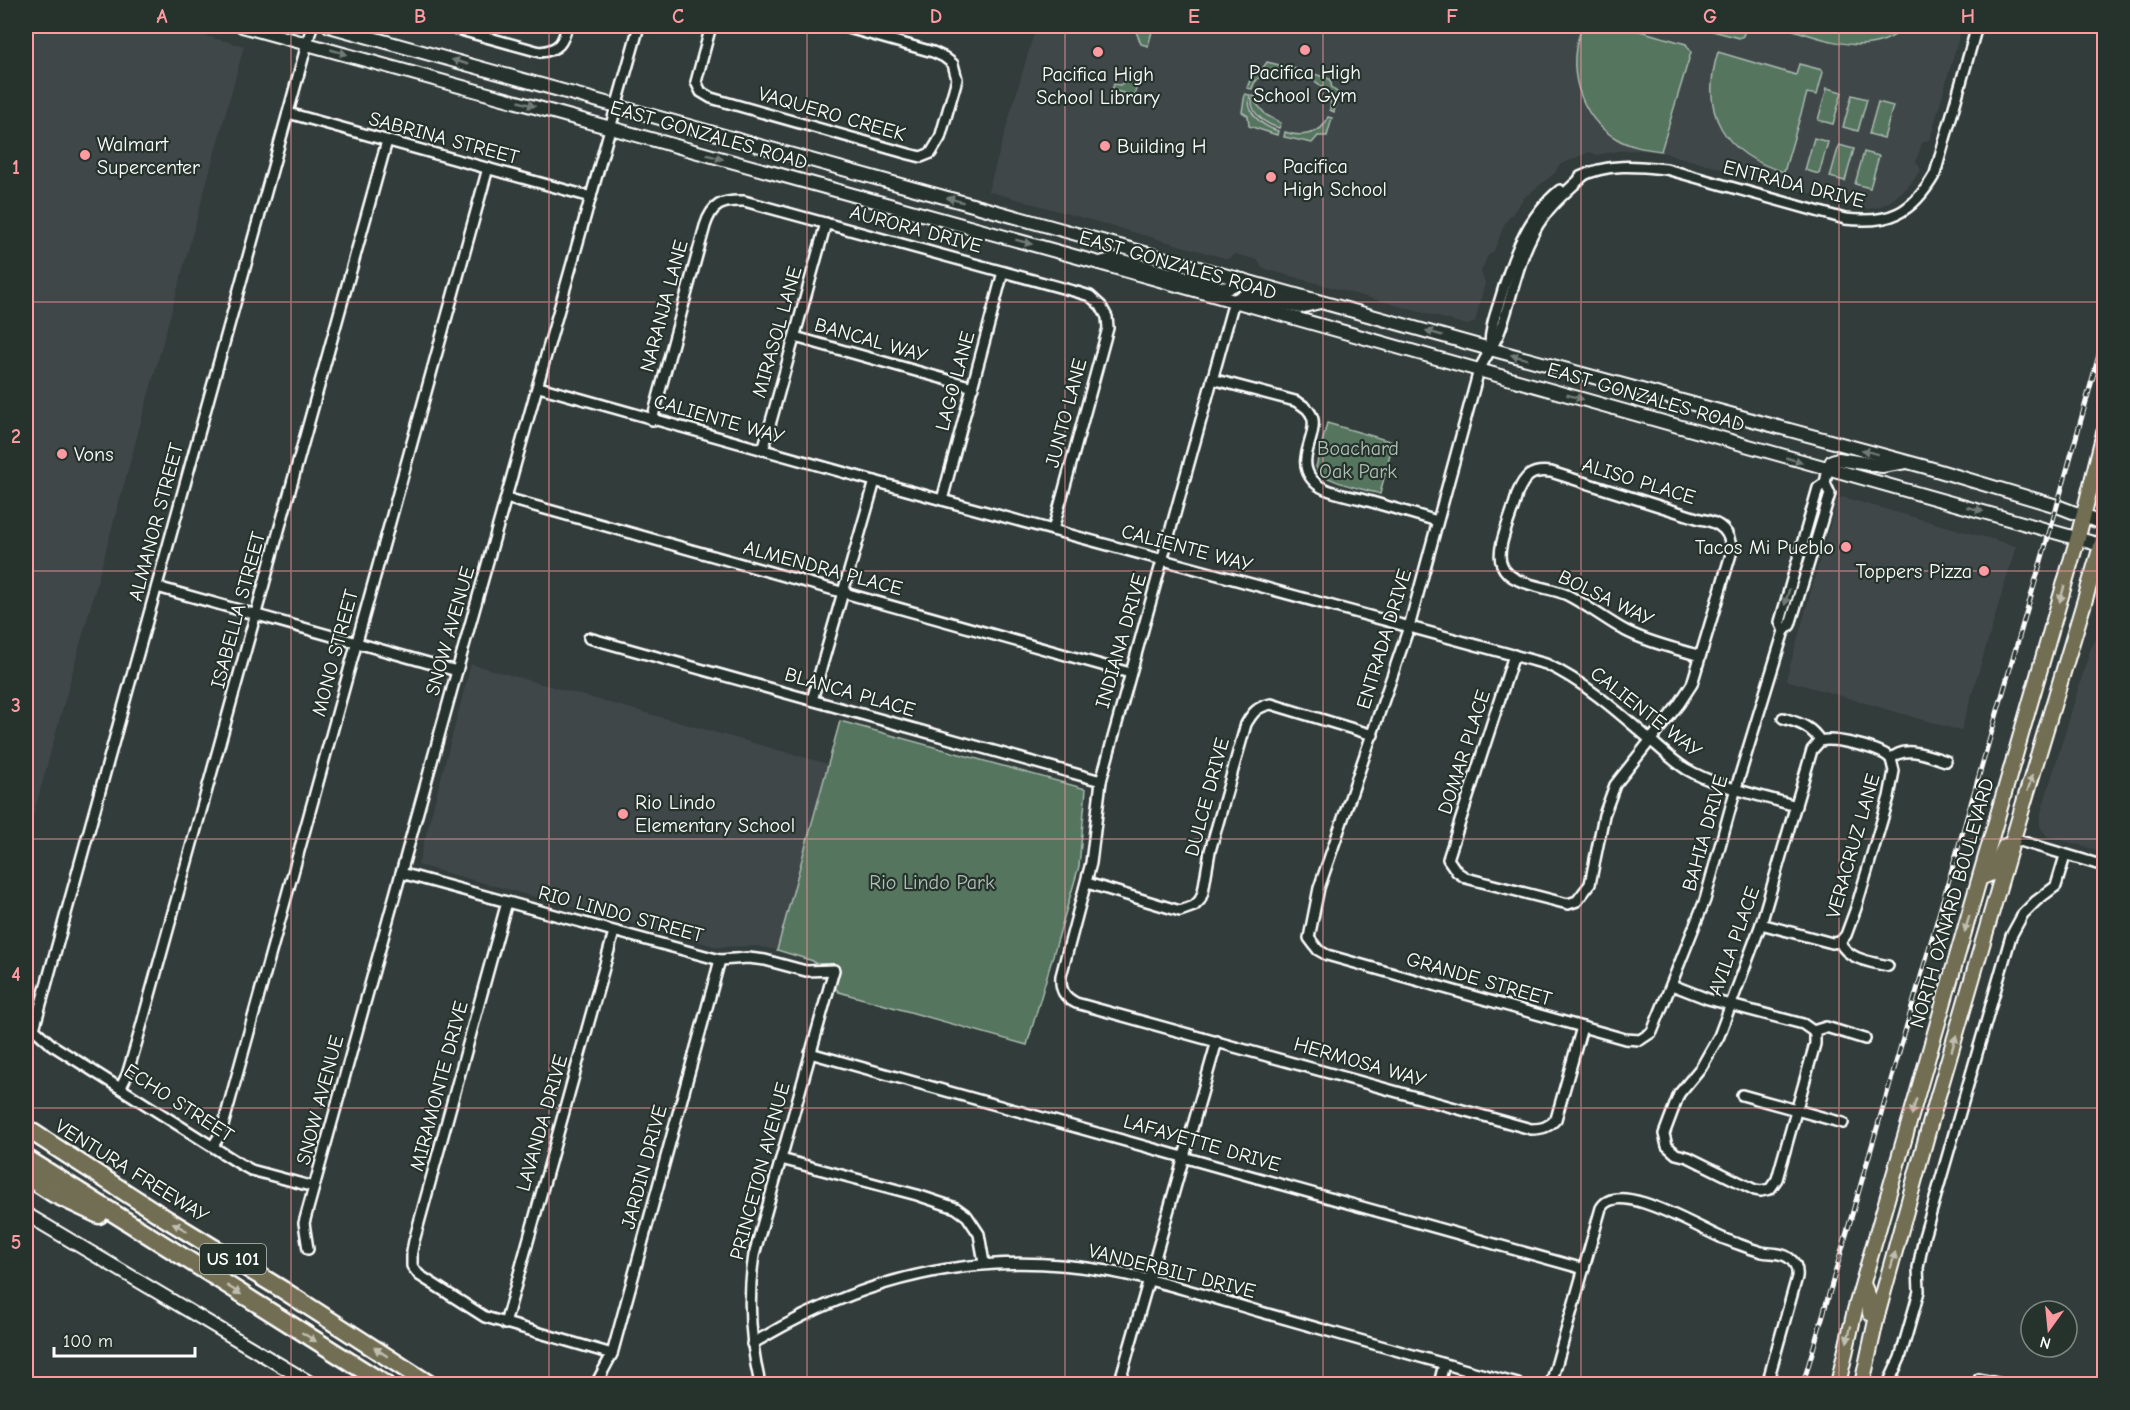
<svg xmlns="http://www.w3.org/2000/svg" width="2130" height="1410" viewBox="0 0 2130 1410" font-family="'Comic Neue',sans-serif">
<rect width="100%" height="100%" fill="#323c3a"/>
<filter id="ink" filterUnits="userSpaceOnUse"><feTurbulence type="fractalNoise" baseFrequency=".0167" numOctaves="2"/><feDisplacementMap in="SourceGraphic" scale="12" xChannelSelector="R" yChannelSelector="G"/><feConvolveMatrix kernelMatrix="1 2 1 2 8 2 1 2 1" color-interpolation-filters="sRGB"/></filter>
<g filter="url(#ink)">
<g fill="#40474a">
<polygon points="26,26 167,26 244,46 26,842"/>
<polygon points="1036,26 1962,26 1930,139 1922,143 1916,161 1921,170 1907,188 1889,202 1879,207 1866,209 1661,152 1640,150 1618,151 1597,155 1590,152 1559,165 1555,173 1525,197 1505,223 1494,251 1487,257 1481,272 1485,283 1475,322 1467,325 1262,268 1258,260 1235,254 1228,259 988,191"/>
<polygon points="1842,497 2016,546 1961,731 1786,680 1837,500"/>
<polygon points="2104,608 2104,852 2047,836 2040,827 2040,816 2089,653 2096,638"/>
<polygon points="471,664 828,764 777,950 756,946 718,947 418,865"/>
</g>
<g fill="#54755f" stroke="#aabaaf" stroke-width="1.5">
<polygon points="1130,26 1153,28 1148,46 1141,44 1135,29 1129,28"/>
<path d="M1583 26H1622L1686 44 1691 52 1661 151C1646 149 1630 147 1617 139 1579 118 1564 64 1583 26Z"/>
<polygon points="1694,26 1729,26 1745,30 1743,36 1739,38"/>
<path d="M1780 26H1830L1864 32 1884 26H1906C1871 62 1820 37 1780 26Z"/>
<path d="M1718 52 1796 75 1799 64 1822 70 1823 72 1817 95 1807 93 1784 172C1724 154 1699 114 1718 52Z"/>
<path d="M1267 62 1296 69 1295 73C1279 70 1257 70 1252 89L1247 88 1254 70 1262 69Z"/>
<path d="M1302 70 1330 79 1332 88 1338 93 1334 112 1330 110C1334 93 1316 79 1301 75Z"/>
<polygon points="1132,76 1139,78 1134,96 1112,90 1114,84 1120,85"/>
<polygon points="1827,88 1842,92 1833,124 1818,120"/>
<path d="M1245 94 1250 95C1245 113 1262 126 1278 131L1277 135 1249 126 1248 116 1242 112Z"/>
<polygon points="1852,95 1867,99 1858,131 1843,127"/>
<path d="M1252 96 1257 97 1256 103 1266 115 1281 123 1279 128C1265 124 1249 113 1252 96Z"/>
<polygon points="1878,102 1893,106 1884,138 1869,134"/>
<path d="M1328 117 1332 118 1327 136H1318L1312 143 1284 137 1285 132C1298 137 1322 136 1328 117Z"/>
<polygon points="1814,138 1828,142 1819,174 1805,170"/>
<polygon points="1839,145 1854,149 1845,181 1830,177"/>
<polygon points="1864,152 1879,156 1870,188 1855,184"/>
<path d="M1327 423 1393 442 1380 494C1364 489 1322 482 1316 467Z"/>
<polygon points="840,721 1086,789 1079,866 1027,1045 839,992 813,961 777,950"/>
</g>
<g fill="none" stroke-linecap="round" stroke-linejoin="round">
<g stroke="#fff" stroke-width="14">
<g id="street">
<polyline points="312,26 34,1029 52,1045 240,1164 251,1170 314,1187"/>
<path d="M446 26 540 52C559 50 563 43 567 26"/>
<polyline points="711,26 696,82 701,92 711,98 909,154 921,157 931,153 940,138 957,79 953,64 944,57 933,52 841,26"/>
<polyline points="288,113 591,197"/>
<path d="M1583 176C1570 189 1555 200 1544 216 1518 251 1514 294 1499 333 1493 346 1485 358 1479 370L1409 627 1319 888 1309 938 1318 950 1327 955 1625 1039 1640 1040 1652 1032 1705 900 1736 788 1780 644 1784 631 1790 625 1830 494 1825 483"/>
<path d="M1580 177C1606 163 1637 166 1666 169L1845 219C1889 224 1912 214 1935 174L1977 26"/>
<path d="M1234 301 1101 781 1091 863 1061 976C1060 990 1064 997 1076 1003L1531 1129C1542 1129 1549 1127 1556 1119L1582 1027"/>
<polyline points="795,337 973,387"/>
<path d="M1490 346C1490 329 1495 315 1500 300 1512 259 1526 217 1560 190"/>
<path d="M1212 379 1295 401C1337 420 1291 452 1311 478 1314 482 1320 487 1325 489 1336 494 1349 496 1361 499 1386 506 1411 513 1437 521"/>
<path d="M539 387 942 500 1546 664C1583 681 1616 710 1647 737 1660 748 1672 760 1686 769 1719 788 1760 795 1796 806"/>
<path d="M652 420 705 226C712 204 722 200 744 201L1077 292 1090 296 1101 306 1107 317 1108 328 1053 530"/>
<polyline points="763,450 826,223"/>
<polyline points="506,498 1130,673"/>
<polyline points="942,500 1003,272"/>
<polyline points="157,587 457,671"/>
<polyline points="1784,631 1780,622 1818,488 1825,483 1828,469"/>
<polyline points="589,638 1101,781"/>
<path d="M1514 655 1448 859 1457 872 1466 878 1568 904 1577 901 1590 884 1604 815 1615 785 1679 704 1692 684 1731 554C1732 532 1721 522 1700 519L1551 472C1531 469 1524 477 1517 494 1514 512 1494 549 1502 565 1510 586 1548 586 1567 595 1587 605 1606 620 1626 631 1649 643 1675 648 1700 656"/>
<polyline points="812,700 875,481"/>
<path d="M1783 718C1799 723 1811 726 1820 741 1833 737 1882 748 1891 759"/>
<path d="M1891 759C1905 744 1929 756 1946 761"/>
<polyline points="2013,839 2104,866"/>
<path d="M401 873 720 960 748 958 765 960 806 971 834 970 754 1255C747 1300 750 1341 760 1384"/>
<path d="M1087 883 1180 911 1194 906 1200 900 1203 892 1210 851 1246 724C1253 712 1257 707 1271 704L1373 735"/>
<polyline points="507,902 414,1241 412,1251 412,1266 419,1275 485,1317 612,1354"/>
<polyline points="1761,924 1832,943 1840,942"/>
<polyline points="1840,942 1846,935 1856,908 1889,797 1894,771 1891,759"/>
<path d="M1840 942C1847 959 1871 962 1888 966"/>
<polyline points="1672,985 1708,999 1803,1024 1813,1031 1826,1027 1865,1039"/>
<polyline points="1813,1031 1815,1035 1815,1044 1777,1179 1770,1189 1761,1191 1755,1190 1688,1157 1676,1154 1667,1146 1664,1134 1679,1094 1702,1066 1719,1036 1761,924 1812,750 1820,741"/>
<polyline points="810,1053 1584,1269"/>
<polyline points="121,1087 127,1075 138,1038 387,141"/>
<polyline points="1742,1095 1843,1123"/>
<polyline points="213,1146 221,1133 239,1068 488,168"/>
<polyline points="781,1159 917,1195 956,1208 967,1216 979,1234 984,1263"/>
<polyline points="308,1249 304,1223 457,671 639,26"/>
<polyline points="505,1324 614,932"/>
<path d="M752 1344C861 1277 980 1248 1107 1271 1159 1280 1210 1297 1261 1312 1346 1336 1432 1361 1518 1384"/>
<polyline points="597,1382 612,1354 720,960"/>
<polyline points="1119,1384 1217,1041"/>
<polyline points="1439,1384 1444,1364"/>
<path d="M1551 1384 1601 1208C1618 1177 1704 1232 1727 1240 1739 1244 1750 1249 1762 1252 1771 1254 1781 1252 1789 1258 1796 1263 1798 1269 1797 1277L1767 1384"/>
<polyline points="1888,1384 1900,1358 1915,1306 1919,1291 1918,1268 1924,1237 2011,936 2023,914 2036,901 2056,886 2065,856"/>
<polyline points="1978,1384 1979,1379 2002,1384"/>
</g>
</g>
<g stroke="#fff" stroke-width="16">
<g id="secondary">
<polyline points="242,26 1099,263 2104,546"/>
<polyline points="329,26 1490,349 1926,467 2057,506 2104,524"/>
<polyline points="1100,263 1115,259 1225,289 1243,280"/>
<polyline points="1234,301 1247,295 1300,307 1320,302"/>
<polyline points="1828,469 1832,461 1838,459 1882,466 1906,462"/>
<polyline points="26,1214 312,1384"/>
</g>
</g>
<g stroke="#fff" stroke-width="18">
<g id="primary">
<polyline points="1980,878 1992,873 2005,846"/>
<polyline points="1863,1284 1869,1298 1870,1313 1877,1316"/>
<polyline points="1838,1384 1855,1310 2078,537 2104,433"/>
<polyline points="1862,1384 1877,1316 1937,1099 2013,839 2104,536"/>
</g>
</g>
<g stroke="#fff" stroke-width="21">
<g id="highway">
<polyline points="26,1128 168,1220 283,1290 429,1384"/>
<polyline points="26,1158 385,1384"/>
<polyline points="26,1176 54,1194 99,1215"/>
</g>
</g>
<use href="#street" stroke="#26332d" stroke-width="9"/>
<use href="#secondary" stroke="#26332d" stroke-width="12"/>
<use href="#primary" stroke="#726e52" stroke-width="14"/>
<use href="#highway" stroke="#726e52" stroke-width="16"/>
<g stroke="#fff" stroke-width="5">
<polyline id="rail" points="1803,1384 2057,506 2104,337"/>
</g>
<use href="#rail" stroke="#26332d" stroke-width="3" stroke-dasharray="9" stroke-linecap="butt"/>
</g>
<defs><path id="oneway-solid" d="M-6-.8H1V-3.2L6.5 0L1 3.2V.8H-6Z" transform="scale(1.5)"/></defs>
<g fill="#727a76">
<use href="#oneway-solid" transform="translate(339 52) rotate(16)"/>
<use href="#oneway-solid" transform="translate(460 62) rotate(-164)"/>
<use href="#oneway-solid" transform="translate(527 104) rotate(16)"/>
<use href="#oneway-solid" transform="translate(715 157) rotate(15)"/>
<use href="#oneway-solid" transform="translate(955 200) rotate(-165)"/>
<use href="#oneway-solid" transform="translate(1024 242) rotate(15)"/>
<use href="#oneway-solid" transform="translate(1434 333) rotate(-164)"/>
<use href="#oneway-solid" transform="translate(1519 357) rotate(-165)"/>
<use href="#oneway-solid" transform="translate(1575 397) rotate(16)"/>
<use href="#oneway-solid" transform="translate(1870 452) rotate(-165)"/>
<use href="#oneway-solid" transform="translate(1794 460) rotate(16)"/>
<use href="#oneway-solid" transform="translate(1975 509) rotate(15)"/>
<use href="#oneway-solid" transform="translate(1787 597) rotate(106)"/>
</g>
<g fill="#c0beb1">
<use href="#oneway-solid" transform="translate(2062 594) rotate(106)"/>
<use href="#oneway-solid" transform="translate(2030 783) rotate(-73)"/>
<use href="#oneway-solid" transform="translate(1967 924) rotate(106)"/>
<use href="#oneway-solid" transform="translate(1954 1043) rotate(-74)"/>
<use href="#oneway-solid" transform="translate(1914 1107) rotate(106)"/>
<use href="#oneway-solid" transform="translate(180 1227) rotate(-149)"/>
<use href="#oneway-solid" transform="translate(1893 1260) rotate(-74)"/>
<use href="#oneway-solid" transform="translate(234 1290) rotate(32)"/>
<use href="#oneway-solid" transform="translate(1849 1334) rotate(104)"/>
<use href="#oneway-solid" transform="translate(309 1337) rotate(32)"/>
<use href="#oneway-solid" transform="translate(381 1352) rotate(-146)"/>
</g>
</g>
<path fill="none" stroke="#ff9aa2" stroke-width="1.5" stroke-opacity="0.55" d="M291 26V1384M549 26V1384M807 26V1384M1065 26V1384M1323 26V1384M1581 26V1384M1839 26V1384M26 302H2104M26 571H2104M26 839H2104M26 1108H2104"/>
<g fill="#ff9aa2" stroke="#26332d" stroke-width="2">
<circle cx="1305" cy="50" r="6"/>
<circle cx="1098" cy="52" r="6"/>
<circle cx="1105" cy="146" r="6"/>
<circle cx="85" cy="155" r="6"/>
<circle cx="1271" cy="177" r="6"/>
<circle cx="62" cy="454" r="6"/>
<circle cx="1846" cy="547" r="6"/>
<circle cx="1984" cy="571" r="6"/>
<circle cx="623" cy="814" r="6"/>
</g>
<g text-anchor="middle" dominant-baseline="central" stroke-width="4.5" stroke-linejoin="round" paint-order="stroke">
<rect fill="#26332d" stroke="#bec2c0" stroke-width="1.5" x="200" y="1244" width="66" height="30" rx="4.5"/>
<g font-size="18" font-weight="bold" fill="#fff">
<text x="233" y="1259">US 101</text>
</g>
<g font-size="20" fill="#fff" stroke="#26332d" text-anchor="start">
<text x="1305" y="72" text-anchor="middle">Pacifica High<tspan x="1305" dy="23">School Gym</tspan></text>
<text x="1098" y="74" text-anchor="middle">Pacifica High<tspan x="1098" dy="23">School Library</tspan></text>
<text x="97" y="144">Walmart<tspan x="97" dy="23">Supercenter</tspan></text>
<text x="1117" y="146">Building H</text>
<text x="1283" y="166">Pacifica<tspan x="1283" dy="23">High School</tspan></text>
<text x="74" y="454">Vons</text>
<text x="1834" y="547" text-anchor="end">Tacos Mi Pueblo</text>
<text x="1972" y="571" text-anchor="end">Toppers Pizza</text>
<text x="635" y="802">Rio Lindo<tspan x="635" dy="23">Elementary School</tspan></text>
</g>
<g font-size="20" fill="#fff" stroke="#26332d">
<text transform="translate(832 114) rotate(16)">VAQUERO CREEK</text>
<text transform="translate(709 135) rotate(16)">EAST GONZALES ROAD</text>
<text transform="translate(444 138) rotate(15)">SABRINA STREET</text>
<text transform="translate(1794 184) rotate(14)">ENTRADA DRIVE</text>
<text transform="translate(916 229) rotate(15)">AURORA DRIVE</text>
<text transform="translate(1178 265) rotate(16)">EAST GONZALES ROAD</text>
<text transform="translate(664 306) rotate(-75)">NARANJA LANE</text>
<text transform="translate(777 332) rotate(-74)">MIRASOL LANE</text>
<text transform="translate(871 340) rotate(16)">BANCAL WAY</text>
<text transform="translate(955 381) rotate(-75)">LAGO LANE</text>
<text transform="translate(1646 397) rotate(16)">EAST GONZALES ROAD</text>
<text transform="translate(1066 413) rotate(-75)">JUNTO LANE</text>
<text transform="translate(719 419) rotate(16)">CALIENTE WAY</text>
<text transform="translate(1639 481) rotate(17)">ALISO PLACE</text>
<text transform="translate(156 522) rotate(-75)">ALMANOR STREET</text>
<text transform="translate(1187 548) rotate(15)">CALIENTE WAY</text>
<text transform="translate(823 568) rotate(15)">ALMENDRA PLACE</text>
<text transform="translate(1606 598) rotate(26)">BOLSA WAY</text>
<text transform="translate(238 610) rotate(-75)">ISABELLA STREET</text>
<text transform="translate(450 631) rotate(-74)">SNOW AVENUE</text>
<text transform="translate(1384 639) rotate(-73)">ENTRADA DRIVE</text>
<text transform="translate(1121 641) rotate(-74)">INDIANA DRIVE</text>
<text transform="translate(335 653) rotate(-75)">MONO STREET</text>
<text transform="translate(850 692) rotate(16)">BLANCA PLACE</text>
<text transform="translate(1646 712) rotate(38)">CALIENTE WAY</text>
<text transform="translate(1464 752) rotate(-72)">DOMAR PLACE</text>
<text transform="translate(1207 797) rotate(-75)">DULCE DRIVE</text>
<text transform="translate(1705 833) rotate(-74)">BAHIA DRIVE</text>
<text transform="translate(1853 846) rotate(-74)">VERACRUZ LANE</text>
<text transform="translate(1952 903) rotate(-74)">NORTH OXNARD BOULEVARD</text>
<text transform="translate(621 914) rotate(15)">RIO LINDO STREET</text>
<text transform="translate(1734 941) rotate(-70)">AVILA PLACE</text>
<text transform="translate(1479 979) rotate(16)">GRANDE STREET</text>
<text transform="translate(1360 1062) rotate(16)">HERMOSA WAY</text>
<text transform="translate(439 1086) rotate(-75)">MIRAMONTE DRIVE</text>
<text transform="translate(320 1100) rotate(-75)">SNOW AVENUE</text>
<text transform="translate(179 1103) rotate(33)">ECHO STREET</text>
<text transform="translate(542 1123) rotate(-74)">LAVANDA DRIVE</text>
<text transform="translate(1202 1143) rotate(16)">LAFAYETTE DRIVE</text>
<text transform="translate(644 1167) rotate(-75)">JARDIN DRIVE</text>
<text transform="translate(132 1171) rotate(32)">VENTURA FREEWAY</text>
<text transform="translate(760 1171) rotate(-75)">PRINCETON AVENUE</text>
<text transform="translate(1172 1271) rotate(14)">VANDERBILT DRIVE</text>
</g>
<g font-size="20" fill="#b2c1b7" stroke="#26332d">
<text x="1358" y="448">Boachard<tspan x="1358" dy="23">Oak Park</tspan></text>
<text x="932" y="882">Rio Lindo Park</text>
</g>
</g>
<rect width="2130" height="1410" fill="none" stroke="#26332d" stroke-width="66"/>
<g transform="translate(2049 1329) rotate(195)"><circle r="28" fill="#26332d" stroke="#7d8581" stroke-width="1.5"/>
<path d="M0-4.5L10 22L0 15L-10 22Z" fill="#ff9aa2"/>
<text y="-9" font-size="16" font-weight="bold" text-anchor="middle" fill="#ffffff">N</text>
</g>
<path d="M54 1347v9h141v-9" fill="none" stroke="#ffffff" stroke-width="3"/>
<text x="63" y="1347" font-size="18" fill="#ffffff" stroke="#26332d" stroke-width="4.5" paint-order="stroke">100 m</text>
<rect x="33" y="33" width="2064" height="1344" fill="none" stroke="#ff9aa2" stroke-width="2"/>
<g font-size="20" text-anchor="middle" font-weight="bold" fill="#ff9aa2">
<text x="162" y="23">A</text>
<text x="420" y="23">B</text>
<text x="678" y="23">C</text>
<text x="936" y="23">D</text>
<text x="1194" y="23">E</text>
<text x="1452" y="23">F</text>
<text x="1710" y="23">G</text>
<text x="1968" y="23">H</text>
<text x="16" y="174">1</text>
<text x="16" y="443">2</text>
<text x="16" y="712">3</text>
<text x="16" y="981">4</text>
<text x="16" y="1249">5</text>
</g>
</svg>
